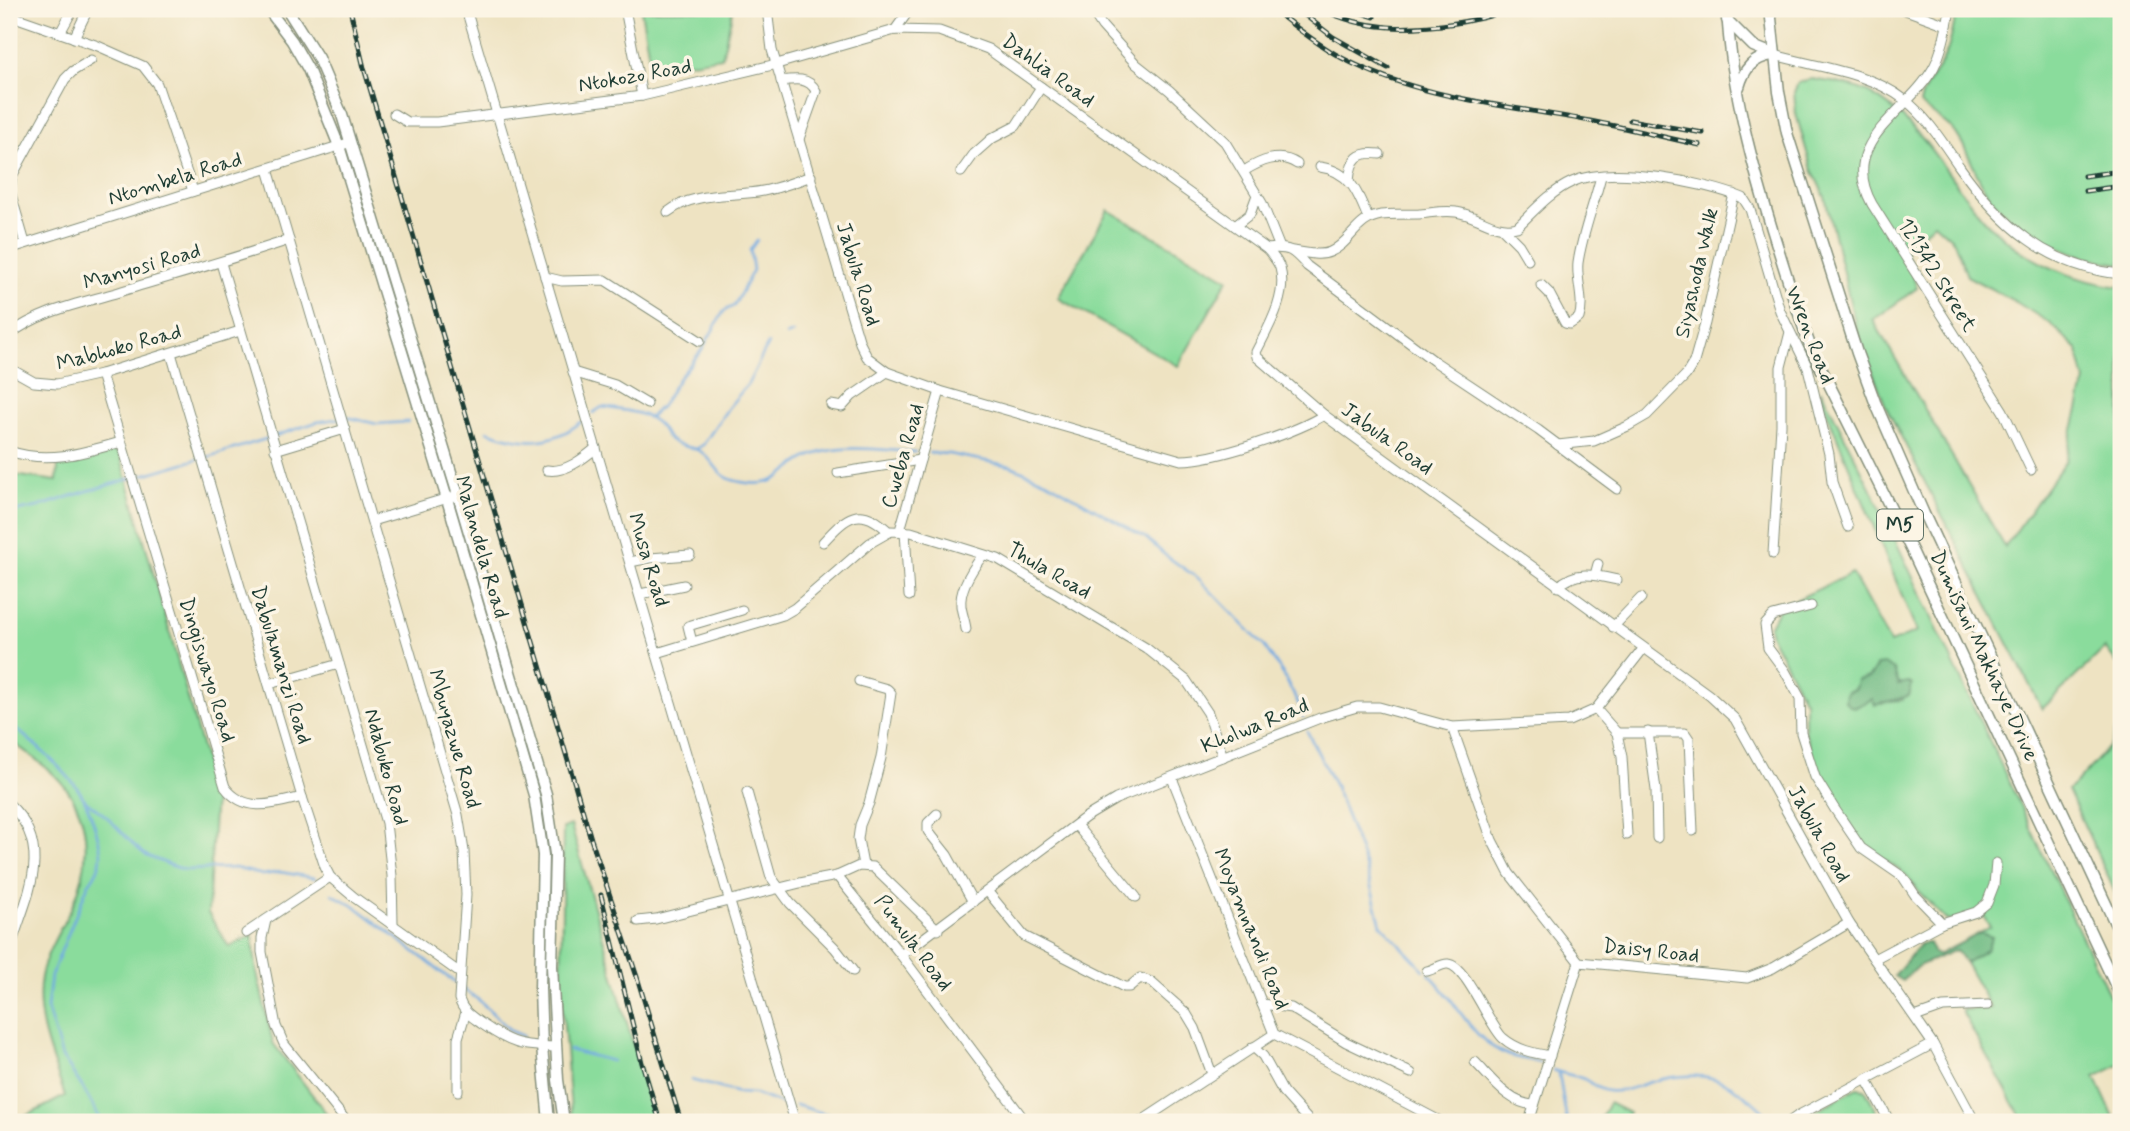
<svg xmlns="http://www.w3.org/2000/svg" width="2130" height="1131" viewBox="0 0 2130 1131" font-family="Mynerve,sans-serif">
<rect width="100%" height="100%" fill="#fcf5e5"/>
<filter id="ink" filterUnits="userSpaceOnUse"><feTurbulence type="fractalNoise" baseFrequency=".0143" numOctaves="2"/><feDisplacementMap in="SourceGraphic" scale="14" xChannelSelector="R" yChannelSelector="G"/><feConvolveMatrix kernelMatrix="1 2 1 2 8 2 1 2 1" color-interpolation-filters="sRGB"/></filter>
<filter id="wash" filterUnits="userSpaceOnUse"><feTurbulence type="fractalNoise" baseFrequency=".00686" numOctaves="4" result="noise"/><feDisplacementMap in="SourceGraphic" scale="28" xChannelSelector="R" yChannelSelector="G"/><feGaussianBlur stdDeviation="1.57" result="paint"/><feColorMatrix in="noise" values="0 0 0 0 0 0 0 0 0 0 0 0 0 0 0 0 0 1.4 0 .05"/><feComposite in="paint" operator="in"/></filter>
<g filter="url(#wash)">
<rect width="100%" height="100%" fill="#eee3c2"/>
<g fill="#8adc9c" stroke="#548c68" stroke-width="2" fill-rule="evenodd">
<polygon points="733,9 722,57 651,69 641,10"/>
<path d="M1957 9H2121V264C2071 257 2018 235 1987 193 1975 175 1967 146 1954 131 1945 121 1931 113 1920 104 1923 85 1938 72 1946 54 1952 40 1954 23 1957 9Z"/>
<path d="M1812 79C1831 82 1852 84 1869 93 1918 119 1943 170 1977 211 2012 255 2066 280 2121 287V669L2105 648 2042 709 1886 407 1856 327 1825 197 1812 170 1796 114 1794 92 1798 83ZM1934 223 1954 241 1967 276 2016 302 2051 324 2077 349 2085 381 2065 462 2005 547 1873 320 1917 288 1905 250Z"/>
<polygon points="1108,210 1228,279 1178,366 1058,298"/>
<path d="M1821 390 1876 499 2121 1020V1064L2095 1077 2116 1122H2024L1961 1010 1991 1008 1965 963 1987 949 1992 937 1980 933 1990 927 1983 916 1961 923 1946 920 1920 893 1907 876 1861 842 1819 776 1805 732V701L1771 636 1769 627 1779 608 1852 573 1890 643 1917 632 1821 398ZM1877 665 1896 676V681L1901 684 1903 700 1888 701 1882 704 1872 699 1856 707 1846 693C1860 687 1869 679 1877 665Z"/>
<path d="M114 451 120 454 215 795 208 913 229 947 252 935 257 973 273 1043 333 1122H15L65 1096C52 1057 34 1019 41 977 45 954 60 930 71 909 90 868 94 820 62 783 48 766 26 753 9 739V458L15 460 13 475 57 481 58 466Z"/>
<polygon points="2121,716 2121,905 2068,790 2079,780 2111,745"/>
<polygon points="571,825 655,1122 572,1122 561,990 563,828"/>
<polygon points="1857,1088 1865,1089 1882,1122 1796,1122"/>
<polygon points="1609,1103 1629,1113 1624,1122 1599,1122"/>
</g>
<g fill="#6fbc84" stroke="#477c5c" stroke-width="2">
<polygon points="1884,664 1894,670 1898,684 1908,682 1912,685 1909,696 1875,705 1872,699 1856,707 1850,706 1845,701 1846,693 1855,689 1857,680 1870,677 1877,665"/>
<polygon points="1980,933 1992,937 1987,949 1965,963 1956,950 1918,966 1902,981 1894,976 1920,944 1929,943 1934,954 1938,955"/>
</g>
<g fill="none" stroke-linecap="round" stroke-linejoin="round">
<g stroke="#72aae1" stroke-width="2.5">
<polyline points="786,336 793,333"/>
<path d="M593 413 602 407C620 410 644 411 658 424 666 432 663 437 675 443 683 447 693 447 700 451 718 463 715 478 741 482 783 490 782 467 813 455 844 444 882 450 915 452"/>
<polyline points="650,417 663,404 678,379 701,351 724,311 734,306 753,270 750,250 757,240"/>
<path d="M487 431C522 444 551 446 581 422"/>
<polyline points="275,436 317,422 347,417 377,424 408,422"/>
<polyline points="696,449 703,445 728,408 748,384 768,344"/>
<polyline points="929,453 949,454 1011,466 1048,482 1146,538 1165,555 1199,579 1265,647 1283,674 1299,705 1303,717"/>
<polyline points="205,458 269,438"/>
<polyline points="9,513 38,507 84,492 198,459"/>
<path d="M9 723C30 740 65 769 80 792 89 806 100 838 101 855 101 866 95 876 88 885L51 976 47 1008 62 1057 83 1088 102 1122"/>
<polyline points="1307,731 1335,786 1358,846 1366,868 1381,925 1424,970"/>
<polyline points="85,800 107,817 135,846 147,856 170,865 185,870 235,868 263,875 280,872 315,878"/>
<polyline points="332,894 356,907 458,985"/>
<path d="M1429 974C1457 1000 1470 1040 1508 1055 1518 1059 1530 1059 1540 1063"/>
<polyline points="463,989 480,1001 511,1031 523,1036"/>
<polyline points="569,1050 612,1061"/>
<path d="M1553 1070C1563 1074 1574 1075 1584 1079 1592 1083 1598 1090 1608 1091 1622 1093 1637 1086 1650 1082 1703 1068 1728 1076 1767 1115"/>
<polyline points="1559,1074 1567,1122"/>
<polyline points="691,1080 739,1093 755,1094 782,1104"/>
<polyline points="796,1105 853,1122"/>
</g>
</g>
</g>
<g filter="url(#ink)">
<g fill="none" stroke-linecap="round" stroke-linejoin="round">
<g stroke="#86907b" stroke-width="11">
<g id="minor">
<polyline points="466,9 795,1122"/>
<polyline points="625,9 642,96"/>
<path d="M767 9 772 50 860 343 867 357 887 372 940 391 1181 460C1215 460 1295 433 1324 415L1709 695 1735 719 1849 923 1933 1044 1975 1122"/>
<polyline points="1091,9 1102,26 1136,64 1169,90 1225,142 1262,203 1280,248"/>
<polyline points="1903,9 1947,25"/>
<path d="M1950 9C1947 28 1943 49 1934 67 1908 114 1837 141 1872 204L2003 411 2031 470"/>
<polyline points="9,15 98,46 143,66 157,84 193,191"/>
<polyline points="895,30 910,9"/>
<polyline points="60,33 73,9"/>
<polyline points="74,38 88,9"/>
<path d="M1775 55C1819 68 1867 71 1905 100 1927 117 1943 143 1959 166 2000 224 2047 267 2121 274"/>
<path d="M781 81C795 79 809 77 816 91L799 139"/>
<path d="M394 114 407 122H437L642 96 777 64 895 30 939 31 988 49 1267 249C1272 255 1278 261 1280 268 1288 296 1268 328 1256 352L1257 357 1324 415"/>
<path d="M1320 167C1350 171 1358 193 1368 218"/>
<path d="M268 169 458 815 464 851 466 895 459 999C463 1012 471 1016 482 1024 511 1044 520 1046 556 1047"/>
<path d="M1244 171C1260 161 1279 152 1297 164"/>
<polyline points="961,172 974,154 991,139 1016,126 1041,87"/>
<path d="M1349 181C1351 158 1358 151 1380 154"/>
<path d="M668 212C694 191 731 197 763 191 779 188 795 182 811 176"/>
<polyline points="1235,226 1250,214 1257,195"/>
<polyline points="1503,229 1519,245 1528,260"/>
<polyline points="25,243 10,191 12,176 65,79 73,71 91,60"/>
<polyline points="9,249 345,144"/>
<path d="M1267 249C1289 246 1293 250 1307 266L1434 361 1538 430 1617 489"/>
<path d="M1293 251C1304 252 1319 257 1330 252 1351 243 1356 219 1381 215 1394 214 1406 214 1419 214 1431 213 1444 210 1456 212 1478 215 1495 233 1517 227 1534 211 1550 192 1572 182 1611 164 1704 182 1743 198L1750 209 1780 311 1808 368 1829 454 1832 482 1848 527"/>
<polyline points="221,263 386,823 392,876 393,923"/>
<polyline points="545,277 562,281 605,280 700,341"/>
<path d="M1541 285 1549 293 1565 323 1570 324 1579 318C1585 301 1576 281 1578 263 1582 234 1594 205 1601 176"/>
<path d="M9 335C39 311 82 303 119 292 175 275 232 259 289 240"/>
<polyline points="171,353 302,797 325,867 330,877 355,898 460,973"/>
<polyline points="9,368 34,382 57,384 101,374 240,331"/>
<polyline points="573,372 615,385 647,404"/>
<path d="M101 374 225 787C245 814 274 804 302 797"/>
<polyline points="831,405 842,407 852,396 887,372"/>
<polyline points="1558,445 1594,441 1628,426 1647,415 1686,375 1694,362 1705,323 1734,194"/>
<polyline points="275,450 345,429"/>
<path d="M9 451C48 464 83 453 121 442"/>
<path d="M547 470C565 473 583 459 596 448"/>
<polyline points="838,473 920,460"/>
<polyline points="372,521 458,495"/>
<polyline points="900,530 940,391"/>
<polyline points="905,531 909,596"/>
<path d="M823 542C846 517 860 503 889 532"/>
<polyline points="1773,554 1781,425 1781,367 1790,332"/>
<polyline points="630,562 650,558 690,555"/>
<polyline points="1595,575 1598,564"/>
<path d="M1558 587C1575 569 1596 575 1617 580"/>
<polyline points="640,594 684,585"/>
<polyline points="1811,606 1773,616 1765,625 1768,648 1785,671 1800,698 1801,733 1815,777 1834,808 1861,848 1903,877 1915,895 1942,923"/>
<polyline points="1613,627 1641,598"/>
<path d="M966 629C965 621 962 614 961 606 959 588 973 568 983 555"/>
<polyline points="692,642 688,626 742,610"/>
<polyline points="657,653 783,615 795,608 870,543 891,531 911,532 998,559 1146,648 1186,680 1208,713 1223,757"/>
<polyline points="859,681 887,689 891,693 881,758 869,803 860,825 858,839 863,865"/>
<polyline points="269,684 339,664"/>
<polyline points="1596,709 1617,733 1622,757 1627,835"/>
<polyline points="1452,727 1492,840 1509,873 1579,962 1747,978 1773,968 1849,923"/>
<polyline points="1648,732 1656,790 1657,838"/>
<polyline points="1617,733 1685,733 1689,739 1693,831"/>
<polyline points="1172,778 1274,1034 1442,1122"/>
<polyline points="747,792 771,877 790,903 835,948 853,971"/>
<path d="M9 804C57 849 24 900 9 952"/>
<polyline points="937,814 928,823 928,831 947,855 973,902"/>
<polyline points="1076,825 1136,897"/>
<polyline points="837,876 859,866 873,867 938,930"/>
<polyline points="988,892 1024,936 1124,987 1129,987 1140,978 1151,982 1186,1013 1195,1028 1212,1074"/>
<polyline points="266,920 262,938 262,952 276,1026 284,1044 347,1122"/>
<polyline points="638,921 656,919 800,883 837,876 901,955 1026,1122"/>
<polyline points="246,933 330,877"/>
<polyline points="901,955 1086,817 1116,799 1320,718 1357,707 1379,707 1452,727 1569,721 1596,709 1643,649"/>
<polyline points="1874,959 1942,923 1976,912 1987,903 1994,885 1996,863"/>
<path d="M1427 971C1433 970 1443 963 1448 964 1466 965 1490 1027 1503 1038 1517 1050 1533 1053 1550 1056"/>
<polyline points="1262,1004 1291,1008 1346,1042 1411,1073"/>
<polyline points="1915,1017 1943,1007 1988,1005"/>
<polyline points="1253,1047 1263,1056 1283,1092 1310,1122"/>
<path d="M1475 1062C1492 1079 1509 1104 1534 1105"/>
<polyline points="1866,1079 1890,1122"/>
<polyline points="458,1091 458,1038 466,1012"/>
<polyline points="1140,1122 1274,1034"/>
<polyline points="1529,1122 1579,962"/>
<polyline points="1789,1122 1799,1115 1933,1044"/>
</g>
</g>
<g stroke="#86907b" stroke-width="13">
<g id="major">
<polyline points="268,9 292,41 308,69 339,146 447,499 534,795 543,855 540,989 542,1047 549,1122"/>
<polyline points="287,9 318,58 342,115 458,495 546,794 555,854 552,966 558,1080 564,1122"/>
<path d="M1727 9C1731 89 1753 169 1777 245 1788 280 1798 314 1811 348L1914 555 2121 997"/>
<polyline points="1770,9 1779,92 1787,133 1857,353 1875,402 1924,514 2121,936"/>
<polyline points="1727,20 1753,46 1775,55"/>
<path d="M1739 87C1744 69 1753 58 1772 55"/>
</g>
</g>
<use href="#minor" stroke="#fff" stroke-width="9"/>
<use href="#major" stroke="#fff" stroke-width="10"/>
<g stroke="#1f3d34" stroke-width="5">
<g id="rail">
<polyline points="350,9 364,68 591,839 637,977 681,1122"/>
<path d="M1273 9C1295 27 1317 44 1342 58 1420 99 1506 105 1590 121 1627 128 1663 137 1700 145"/>
<polyline points="1297,9 1333,37 1388,68"/>
<path d="M1322 9C1365 31 1409 30 1456 23 1474 20 1494 16 1510 9"/>
<polyline points="1350,9 1374,17"/>
<polyline points="1630,120 1703,133"/>
<polyline points="2084,176 2121,171"/>
<polyline points="2085,191 2121,186"/>
<polyline points="601,895 642,1063 660,1122"/>
</g>
</g>
<use href="#rail" stroke="#fcf5e5" stroke-width="2.5" stroke-dasharray="8" stroke-linecap="butt"/>
</g>
</g>
<g text-anchor="middle" dominant-baseline="central" stroke-width="7" stroke-linejoin="round" paint-order="stroke">
<rect fill="#fcf5e5" stroke="#617469" stroke-width="2" x="1877" y="509.5" width="46" height="31" rx="5"/>
<g font-size="19" font-weight="bold" fill="#1f3d34">
<text x="1900" y="525">M5</text>
</g>
<g font-size="21" fill="#1f3d34" stroke="#fcf5e5">
<text transform="translate(1048 71) rotate(36)">Dahlia Road</text>
<text transform="translate(635 76) rotate(-10)">Ntokozo Road</text>
<text transform="translate(175 179) rotate(-17)">Ntombela Road</text>
<text transform="translate(142 267) rotate(-16)">Manyosi Road</text>
<text transform="translate(1697 273) rotate(-77)">Siyashoda Walk</text>
<text transform="translate(858 274) rotate(73)">Jabula Road</text>
<text transform="translate(1937 275) rotate(58)">121342 Street</text>
<text transform="translate(1810 335) rotate(69)">Wren Road</text>
<text transform="translate(119 348) rotate(-15)">Mabhoko Road</text>
<text transform="translate(1387 439) rotate(36)">Jabula Road</text>
<text transform="translate(903 456) rotate(-74)">Cweba Road</text>
<text transform="translate(481 547) rotate(74)">Malandela Road</text>
<text transform="translate(648 560) rotate(73)">Musa Road</text>
<text transform="translate(1049 571) rotate(30)">Thula Road</text>
<text transform="translate(1984 656) rotate(65)">Dumisani Makhaye Drive</text>
<text transform="translate(281 665) rotate(73)">Dabulamanzi Road</text>
<text transform="translate(207 670) rotate(73)">Dingiswayo Road</text>
<text transform="translate(1255 726) rotate(-22)">Kholwa Road</text>
<text transform="translate(454 739) rotate(74)">Mbuyazwe Road</text>
<text transform="translate(386 767) rotate(75)">Ndabuko Road</text>
<text transform="translate(1819 834) rotate(61)">Jabula Road</text>
<text transform="translate(1251 929) rotate(68)">Moyamnandi Road</text>
<text transform="translate(913 943) rotate(53)">Pumula Road</text>
<text transform="translate(1651 951) rotate(6)">Daisy Road</text>
</g>
</g>
<rect width="2130" height="1131" fill="none" stroke="#fcf5e5" stroke-width="35"/>
</svg>
